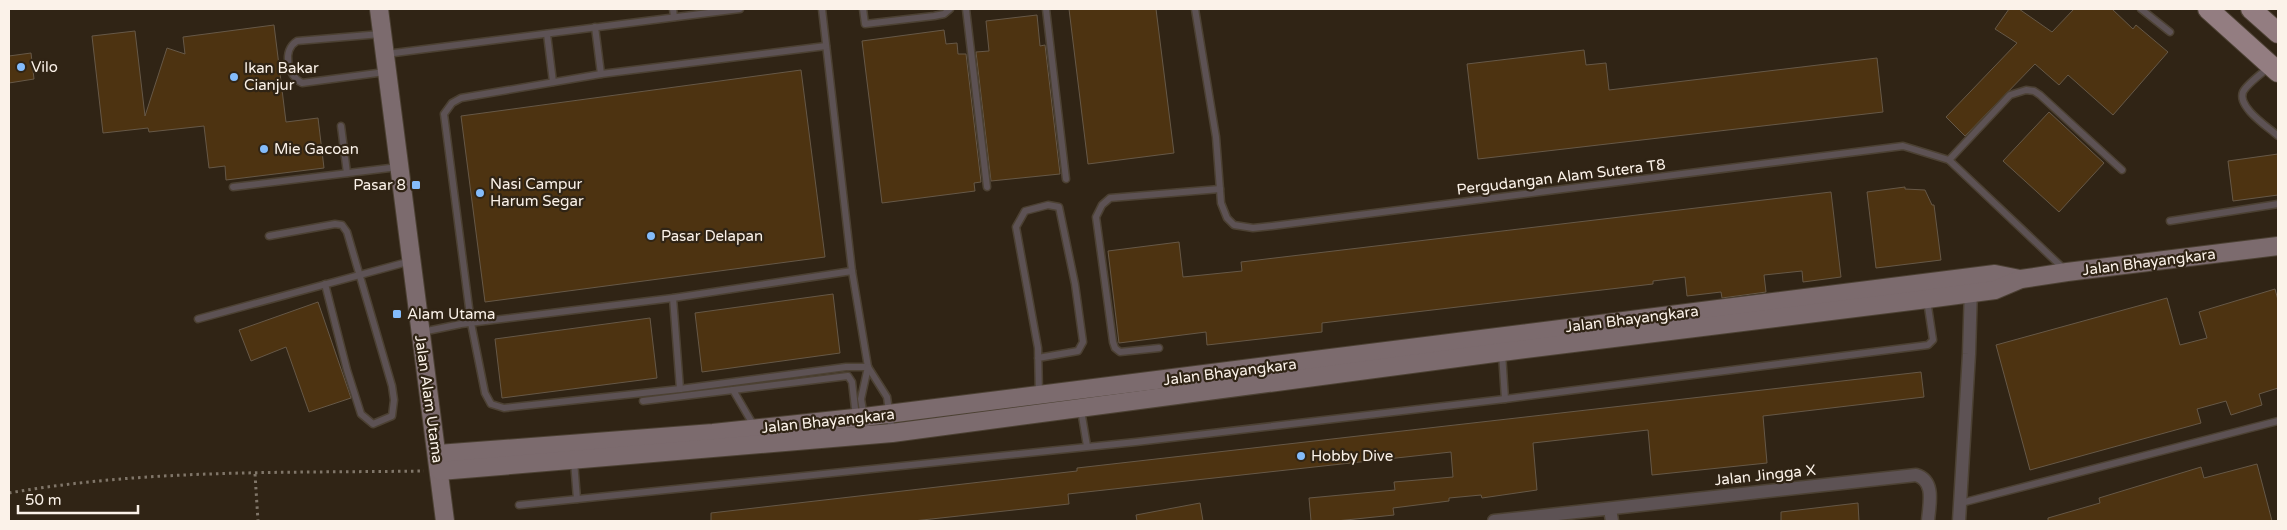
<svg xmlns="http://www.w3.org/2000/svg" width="2287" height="530" viewBox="0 0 2287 530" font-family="'Varela Round',sans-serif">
<rect width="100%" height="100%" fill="#302415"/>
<g fill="#4d3311" stroke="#665847">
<polygon points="1069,9 1156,9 1174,153 1088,164"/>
<polygon points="2009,9 2019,9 2052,32 2074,9 2112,9 2133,29 2136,25 2168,52 2113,115 2068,75 2059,85 2035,64 1965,136 1946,117 2017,43 1995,29"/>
<polygon points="1037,15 1040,46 1045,45 1060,174 991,181 976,52 989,51 986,21"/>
<polygon points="274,25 286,122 318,118 324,168 226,180 225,166 209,168 204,126 149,132 148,128 103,133 92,36 135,31 145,116 167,48 185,54 183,37"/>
<polygon points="944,30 946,44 957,43 958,54 966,54 981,182 974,183 975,191 882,203 862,41"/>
<polygon points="1584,50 1586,65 1606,63 1609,90 1877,58 1883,112 1478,159 1467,64"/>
<polygon points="31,53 34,79 9,83 9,56"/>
<polygon points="801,70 825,257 485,302 461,116"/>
<polygon points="2049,112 2104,163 2059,212 2003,161"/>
<polygon points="2278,154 2278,195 2233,201 2228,161"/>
<polygon points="1905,187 1905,189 1925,190 1932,205 1934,205 1941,260 1876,268 1867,192"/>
<polygon points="1831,192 1841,277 1803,282 1802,271 1764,275 1766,292 1722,298 1721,292 1687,296 1685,277 1653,281 1653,284 1322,323 1322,332 1207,345 1206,332 1119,343 1108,251 1179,242 1183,277 1242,271 1241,262"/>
<polygon points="2275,289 2278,300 2278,388 2259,394 2262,405 2231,415 2226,401 2197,409 2201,423 2030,470 1996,345 2167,298 2180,345 2207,338 2199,312"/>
<polygon points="833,294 840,353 702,372 695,313"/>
<polygon points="318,302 351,398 309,412 286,347 251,361 239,330"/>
<polygon points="650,318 657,378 502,398 495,339"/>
<polygon points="1921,372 1924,397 1763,416 1767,463 1652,475 1648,430 1533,443 1537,490 1482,498 1481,495 1449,498 1449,501 1393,508 1394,515 1336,521 1311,521 1309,498 1395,490 1394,482 1453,477 1451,452 1068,494 1069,504 913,521 711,521 711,513 1077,471 1077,468"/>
<polygon points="2257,464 2272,521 2048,521 2048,518 2100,503 2099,498 2201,467 2204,478"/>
<polygon points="1200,503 1203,521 1137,521 1136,515"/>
<polygon points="1858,503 1859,521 1781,521 1781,512"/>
</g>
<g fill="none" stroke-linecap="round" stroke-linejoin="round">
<g stroke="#4c4133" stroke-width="9">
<g id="service">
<polyline points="673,9 674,17"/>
<polyline points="822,9 852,271 868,367 887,397 892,432"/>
<polyline points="863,9 865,24 934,16 944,14 950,9"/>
<polyline points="966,9 987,187"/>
<polyline points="1046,9 1066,179"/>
<polyline points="1195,9 1216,137 1221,203 1227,218 1234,225 1253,228 1272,226 1903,146 1949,160 2064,269"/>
<polyline points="2141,9 2170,32"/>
<polyline points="595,27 601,74"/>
<path d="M381 34 297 41C282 50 287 76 302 83L385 72"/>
<polyline points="547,34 553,82"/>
<polyline points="826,46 601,74 461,98 452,103 444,114 471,323 485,393 491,404 504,408 680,389 846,367 868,367"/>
<polyline points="386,54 740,9"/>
<path d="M2268 68C2261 74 2247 84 2243 92 2237 107 2268 127 2278 136"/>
<polyline points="341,126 347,173"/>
<polyline points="1949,160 2010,95 2026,90 2034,91 2040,95 2122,170"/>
<polyline points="233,187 398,167"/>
<polyline points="2170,221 2278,204"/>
<polyline points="269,236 335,224 342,225 347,232 392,386 394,400 392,416 373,424 361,414 347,370 325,284"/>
<polyline points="673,298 680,389"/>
<polyline points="198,319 411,261"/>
<polyline points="422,332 461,324 673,298 852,271"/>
<polyline points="1159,348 1120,352 1115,348 1113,342 1096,217 1102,205 1110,198 1220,189"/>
<polyline points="1502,353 1505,399"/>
<polyline points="1038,358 1078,351 1083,342 1075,284 1059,207 1048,205 1025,211 1016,227 1038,348 1039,395"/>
<polyline points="643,401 733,390"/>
<polyline points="1081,410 1087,446"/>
<polyline points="864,417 861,399 868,367"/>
<polyline points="754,426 733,390 848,376 852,382 856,417"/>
<polyline points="574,461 577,499"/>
<polyline points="1961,503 2278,421"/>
<polyline points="519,505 1136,442 1505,399 1928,345 1933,340 1927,300"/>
</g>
</g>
<g stroke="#4c4133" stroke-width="15">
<g id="minor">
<polyline points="1610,509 1612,521"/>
<path d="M1494 521 1916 475C1936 481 1929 505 1928 521"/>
<polyline points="1959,521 1969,354 1971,287"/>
</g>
</g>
<g stroke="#4c4133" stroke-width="20">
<g id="secondary">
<polyline points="379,9 445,521"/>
<polyline points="438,454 713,433 864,417 1995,274 2020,279"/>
<polyline points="440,471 892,433 1502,352 1927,299 1995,290 2021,279 2067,272 2278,246"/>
</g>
</g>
<g stroke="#4c4133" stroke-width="22">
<g id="primary">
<polyline points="2208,9 2278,72"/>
<polyline points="2251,9 2278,33"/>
</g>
</g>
<g stroke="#807669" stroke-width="3" stroke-dasharray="2.5 4" stroke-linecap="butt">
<polyline points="255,474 258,521"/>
<path d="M9 493C145 469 286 473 424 471"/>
</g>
<use href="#service" stroke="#5d5254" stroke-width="6"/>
<use href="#minor" stroke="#5d5254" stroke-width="12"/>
<use href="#secondary" stroke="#7c6b6e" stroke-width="18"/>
<use href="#primary" stroke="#937d81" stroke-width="20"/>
</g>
<g fill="#84bcfb" stroke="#302415" stroke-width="2">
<circle cx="21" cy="67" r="5"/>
<circle cx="234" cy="77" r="5"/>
<circle cx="264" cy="149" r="5"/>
<rect x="411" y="180" width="10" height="10" rx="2.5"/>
<circle cx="480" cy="193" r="5"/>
<circle cx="651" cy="236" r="5"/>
<rect x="392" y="309" width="10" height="10" rx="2.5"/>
<circle cx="1301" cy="456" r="5"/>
</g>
<g text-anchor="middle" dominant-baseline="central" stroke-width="4.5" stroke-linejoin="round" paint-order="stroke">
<g font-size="15" fill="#fbf2e9" stroke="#302415" text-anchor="start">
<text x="31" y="67">Vilo</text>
<text x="244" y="68">Ikan Bakar<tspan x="244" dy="17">Cianjur</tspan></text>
<text x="274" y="149">Mie Gacoan</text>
<text x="490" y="184">Nasi Campur<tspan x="490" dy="17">Harum Segar</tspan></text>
<text x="406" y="185" text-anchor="end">Pasar 8</text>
<text x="661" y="236">Pasar Delapan</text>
<text x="407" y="314">Alam Utama</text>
<text x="1311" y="456">Hobby Dive</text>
</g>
<g font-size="15" fill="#fbf2e9" stroke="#302415">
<text transform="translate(1561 177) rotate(-7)">Pergudangan Alam Sutera T8</text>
<text transform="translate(2149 262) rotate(-7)">Jalan Bhayangkara</text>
<text transform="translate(1632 319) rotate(-7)">Jalan Bhayangkara</text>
<text transform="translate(1230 372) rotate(-7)">Jalan Bhayangkara</text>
<text transform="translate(429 399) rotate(82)">Jalan Alam Utama</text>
<text transform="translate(828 421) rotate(-6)">Jalan Bhayangkara</text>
<text transform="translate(1765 475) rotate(-6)">Jalan Jingga X</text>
</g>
</g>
<rect width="2287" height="530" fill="none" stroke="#fbf2e9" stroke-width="20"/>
<path d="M18 505v8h120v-8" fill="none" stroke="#fbf2e9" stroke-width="2.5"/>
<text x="25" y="505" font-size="15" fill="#fbf2e9" stroke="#302415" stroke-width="4" paint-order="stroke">50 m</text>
</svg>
